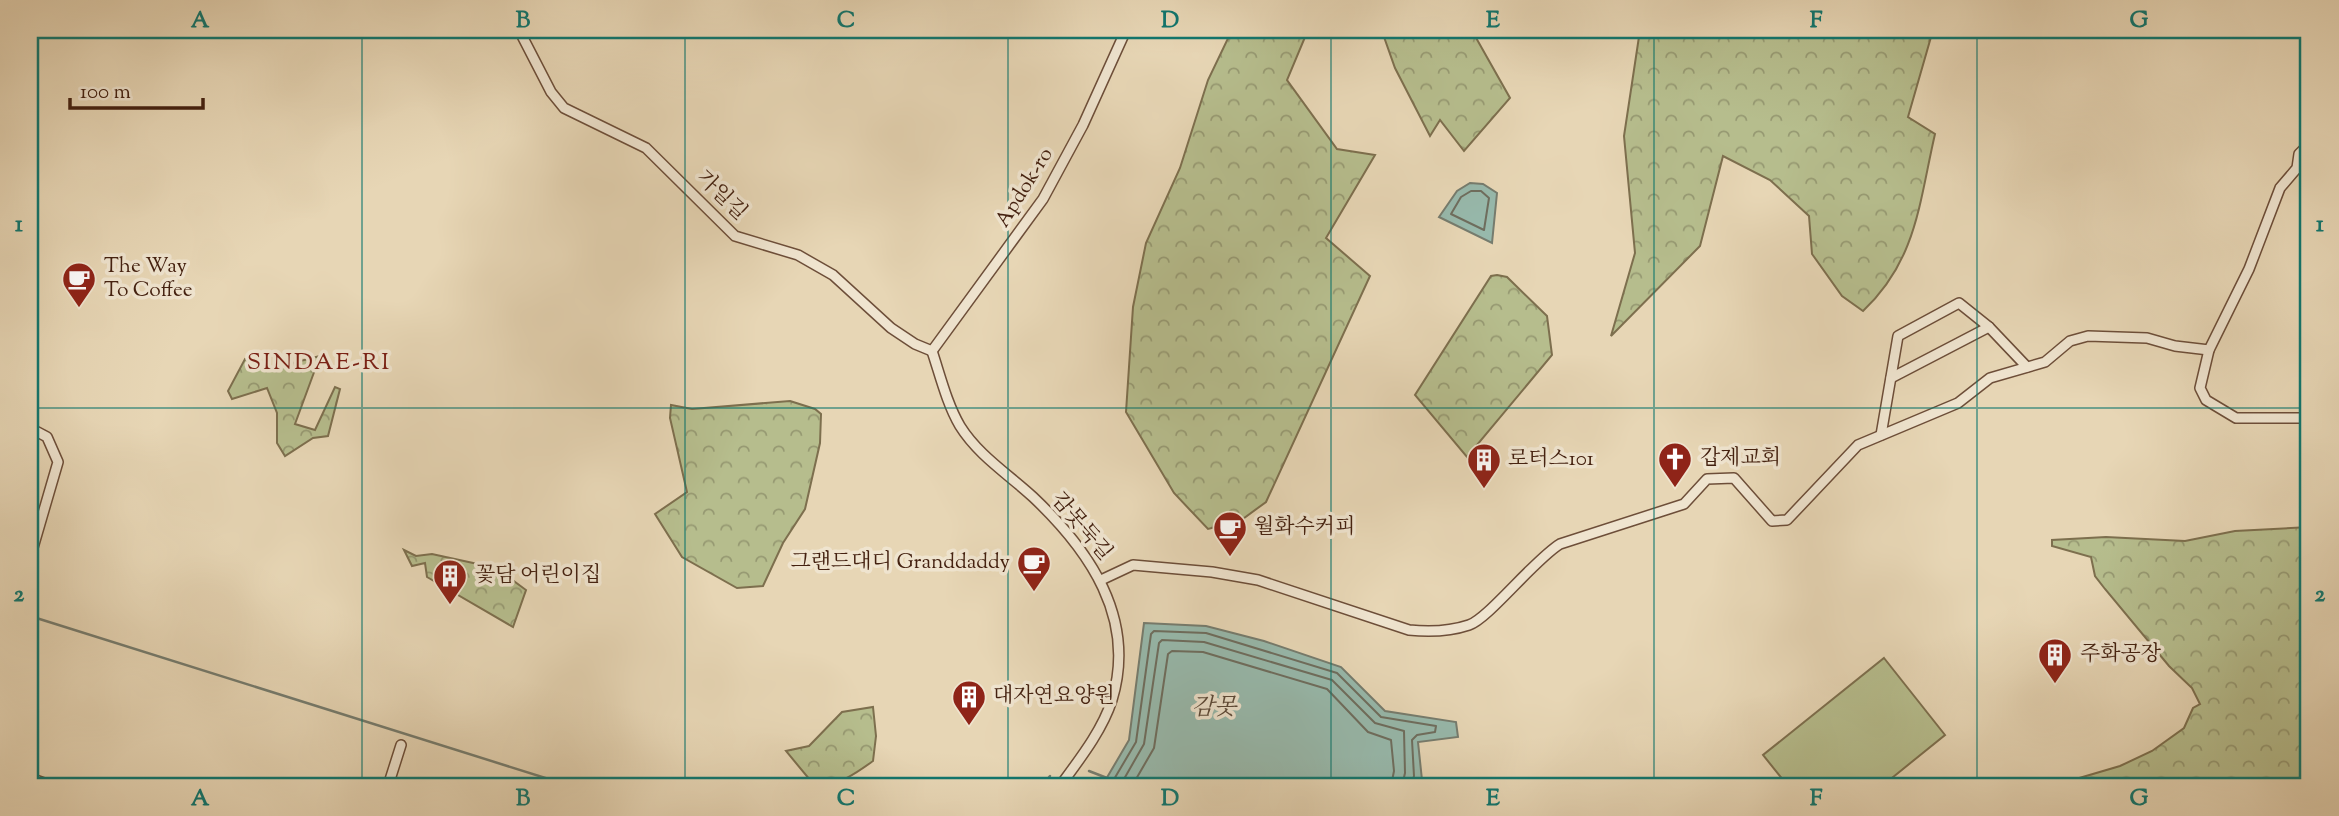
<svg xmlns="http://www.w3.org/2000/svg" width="2339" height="816" viewBox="0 0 2339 816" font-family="'Sorts Mill Goudy','Noto Serif KR',serif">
<defs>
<pattern id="forest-crowns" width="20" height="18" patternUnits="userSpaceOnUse" patternTransform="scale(1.75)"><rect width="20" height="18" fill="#b6bd8d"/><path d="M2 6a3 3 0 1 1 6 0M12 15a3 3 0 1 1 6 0" fill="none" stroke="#969972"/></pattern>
</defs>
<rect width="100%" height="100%" fill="#e7d6b5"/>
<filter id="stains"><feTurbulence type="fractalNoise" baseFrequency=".00286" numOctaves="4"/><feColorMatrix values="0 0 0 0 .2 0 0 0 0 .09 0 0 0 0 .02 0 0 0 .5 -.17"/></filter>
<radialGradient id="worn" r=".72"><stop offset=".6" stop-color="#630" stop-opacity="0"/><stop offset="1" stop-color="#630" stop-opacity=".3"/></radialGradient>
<g fill="url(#forest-crowns)" stroke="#7d6f4e" stroke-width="2">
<polygon points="1232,30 1308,30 1287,80 1337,149 1375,155 1326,238 1370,276 1266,502 1240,521 1208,529 1174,493 1126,412 1133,307 1146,243 1180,168 1208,80"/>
<polygon points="1366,30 1478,30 1475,36 1510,98 1464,151 1440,120 1430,136 1395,68 1384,37"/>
<path d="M1640 30H1933L1908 117 1935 134C1919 203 1917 260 1863 311L1842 296 1812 254 1809 216 1770 180 1723 156 1700 246 1611 336 1635 253 1624 136Z"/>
<polygon points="1497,275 1507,277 1547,316 1552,355 1467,457 1415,395 1491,276"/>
<polygon points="320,356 295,424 315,430 335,387 340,389 328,436 313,438 285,456 277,443 277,413 267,388 232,399 228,391 245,359 265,370"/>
<polygon points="790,401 815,409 821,414 820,443 805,509 783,543 763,586 737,588 682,557 655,514 687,492 670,418 671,405 692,409"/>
<polygon points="2309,527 2309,786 2052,786 2120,766 2152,751 2184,728 2193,708 2200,704 2192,688 2169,666 2105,589 2095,576 2091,557 2052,546 2052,540 2106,537 2185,541 2235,531"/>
<polygon points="404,550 416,556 432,554 496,568 526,590 513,627 427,577 425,563 412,566"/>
<path d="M873 707 876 736 873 761C855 774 838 786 815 786L786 751 809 746 842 712Z"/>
</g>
<polygon fill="#b6bd8d" stroke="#7d6f4e" stroke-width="2" points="1884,658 1945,735 1882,786 1788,786 1763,755"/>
<g fill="#97b9ac" stroke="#767c6e" stroke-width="2">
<polygon points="1470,183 1483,184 1497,193 1492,243 1439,217 1457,191"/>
<polygon points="1144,623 1206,626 1264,641 1341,667 1385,711 1456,722 1458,737 1418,742 1422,780 1415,786 1102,786 1129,740"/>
</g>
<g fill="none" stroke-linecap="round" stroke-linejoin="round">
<g stroke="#6e6d5e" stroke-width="2">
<polygon points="1471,191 1481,191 1489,198 1484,230 1451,214 1461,197"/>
<polyline points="1110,786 1136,742 1151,634 1154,631 1206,633 1337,673 1381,717 1436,726 1435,732 1417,735 1412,740 1414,776 1411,786"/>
<polyline points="1120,786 1144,744 1159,643 1162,640 1204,642 1332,680 1375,723 1404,731 1405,773 1402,786"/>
<polyline points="1132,786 1154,748 1168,654 1172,651 1203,652 1327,689 1368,732 1391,740 1394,771 1391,786"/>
</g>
<g stroke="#767c6e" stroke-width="2.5">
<polyline points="30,616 571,786"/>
<polyline points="1089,771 1107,778"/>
<polyline points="1042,786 1050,776"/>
</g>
<g stroke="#6d4e39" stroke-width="12">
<g id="minor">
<polyline points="519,30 551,92 564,108 646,148 735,236 798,255 833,275 891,328 915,344 932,351"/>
<polyline points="2309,144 2299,154 2297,168 2280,188 2249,269 2209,350 2200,388 2206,400 2236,418 2309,418"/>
<path d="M932 351C940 375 947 404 960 426 978 455 1008 474 1033 497 1089 550 1137 618 1112 700 1102 731 1079 760 1060 786"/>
<polyline points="932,351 1043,199 1083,125 1126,30"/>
<polyline points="1891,378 1989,327"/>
<polyline points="30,428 47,437 58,462 30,558"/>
<polyline points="1881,435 1898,336 1959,303 1989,327 2027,367"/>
<path d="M1101 580 1133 565 1212 572 1258 580 1409 630C1428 632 1451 631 1469 625 1488 619 1534 560 1560 544L1684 504 1707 479 1734 478 1772 521 1787 520 1858 445 1958 403 1990 378 2045 362 2070 341 2088 336 2147 338 2175 346 2209 350"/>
<polyline points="30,778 52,786"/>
<polyline points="388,786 401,745"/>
</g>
</g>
<use href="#minor" stroke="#efe4cf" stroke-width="9"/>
</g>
<path fill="none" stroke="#0f766e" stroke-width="2" stroke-opacity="0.55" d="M362 30V786M685 30V786M1008 30V786M1331 30V786M1654 30V786M1977 30V786M30 408H2309"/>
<defs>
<g id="cafe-pin" transform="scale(1.75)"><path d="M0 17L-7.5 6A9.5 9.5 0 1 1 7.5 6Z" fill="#8f2418" stroke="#efe4cf"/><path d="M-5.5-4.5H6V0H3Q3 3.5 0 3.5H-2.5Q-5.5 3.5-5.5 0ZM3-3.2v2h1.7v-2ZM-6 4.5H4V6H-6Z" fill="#fff"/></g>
<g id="church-pin" transform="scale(1.75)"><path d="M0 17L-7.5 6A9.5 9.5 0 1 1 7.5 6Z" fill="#8f2418" stroke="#efe4cf"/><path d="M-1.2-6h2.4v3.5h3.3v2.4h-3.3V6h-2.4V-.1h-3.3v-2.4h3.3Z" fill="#fff"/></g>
<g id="building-pin" transform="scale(1.75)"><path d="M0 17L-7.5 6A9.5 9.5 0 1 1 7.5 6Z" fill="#8f2418" stroke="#efe4cf"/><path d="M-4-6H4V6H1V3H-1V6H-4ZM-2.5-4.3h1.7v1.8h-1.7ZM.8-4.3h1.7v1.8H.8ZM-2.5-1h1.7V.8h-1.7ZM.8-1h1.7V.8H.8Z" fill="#fff"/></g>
</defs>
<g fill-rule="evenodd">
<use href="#cafe-pin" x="79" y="279"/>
<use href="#church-pin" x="1675" y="459"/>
<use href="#building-pin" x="1484" y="460"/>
<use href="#cafe-pin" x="1230" y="528"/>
<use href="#cafe-pin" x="1034" y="563"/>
<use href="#building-pin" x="450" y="576"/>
<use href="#building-pin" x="2055" y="655"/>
<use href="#building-pin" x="969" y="697"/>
</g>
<g text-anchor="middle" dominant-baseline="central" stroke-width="7" stroke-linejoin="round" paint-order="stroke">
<g font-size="21" fill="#442110" stroke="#efe4cf">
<text transform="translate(1025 188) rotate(-58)">Apdok-ro</text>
<text transform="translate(721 196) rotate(44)">가일길</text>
<text transform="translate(1081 527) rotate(50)">감못둑길</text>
</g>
<g font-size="21" fill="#442110" stroke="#efe4cf" text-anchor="start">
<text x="104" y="267">The Way<tspan x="104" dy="24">To Coffee</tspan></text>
<text x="1700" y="459">갑제교회</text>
<text x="1508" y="460">로터스101</text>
<text x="1254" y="528">월화수커피</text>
<text x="1010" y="563" text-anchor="end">그랜드대디 Granddaddy</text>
<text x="475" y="576">꽃담 어린이집</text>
<text x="2080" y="655">주화공장</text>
<text x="993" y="697">대자연요양원</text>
</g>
<g font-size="23" font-style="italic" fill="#594737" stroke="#efe4cf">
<text x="1214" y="708">감못</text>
</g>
<g font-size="24" letter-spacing="2" fill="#7a1f14" stroke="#efe4cf">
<text x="319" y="363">SINDAE-RI</text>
</g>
</g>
<rect width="2339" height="816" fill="none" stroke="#e7d6b5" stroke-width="77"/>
<path d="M70 98v10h133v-10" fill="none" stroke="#442110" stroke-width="3.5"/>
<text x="80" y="98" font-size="21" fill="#442110" stroke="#efe4cf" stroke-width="5" paint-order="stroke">100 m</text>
<rect x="38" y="38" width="2262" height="740" fill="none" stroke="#0f766e" stroke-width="2.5"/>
<g font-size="23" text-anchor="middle" font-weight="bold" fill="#0f766e">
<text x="200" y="27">A</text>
<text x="523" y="27">B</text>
<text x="846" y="27">C</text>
<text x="1170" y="27">D</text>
<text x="1493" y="27">E</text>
<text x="1816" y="27">F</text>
<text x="2139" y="27">G</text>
<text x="19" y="231">1</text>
<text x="2320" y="231">1</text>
<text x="19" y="601">2</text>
<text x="2320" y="601">2</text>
<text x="200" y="805">A</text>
<text x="523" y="805">B</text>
<text x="846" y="805">C</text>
<text x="1170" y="805">D</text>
<text x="1493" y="805">E</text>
<text x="1816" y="805">F</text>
<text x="2139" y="805">G</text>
</g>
<rect width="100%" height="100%" filter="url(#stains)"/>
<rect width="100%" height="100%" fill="url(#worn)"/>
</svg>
